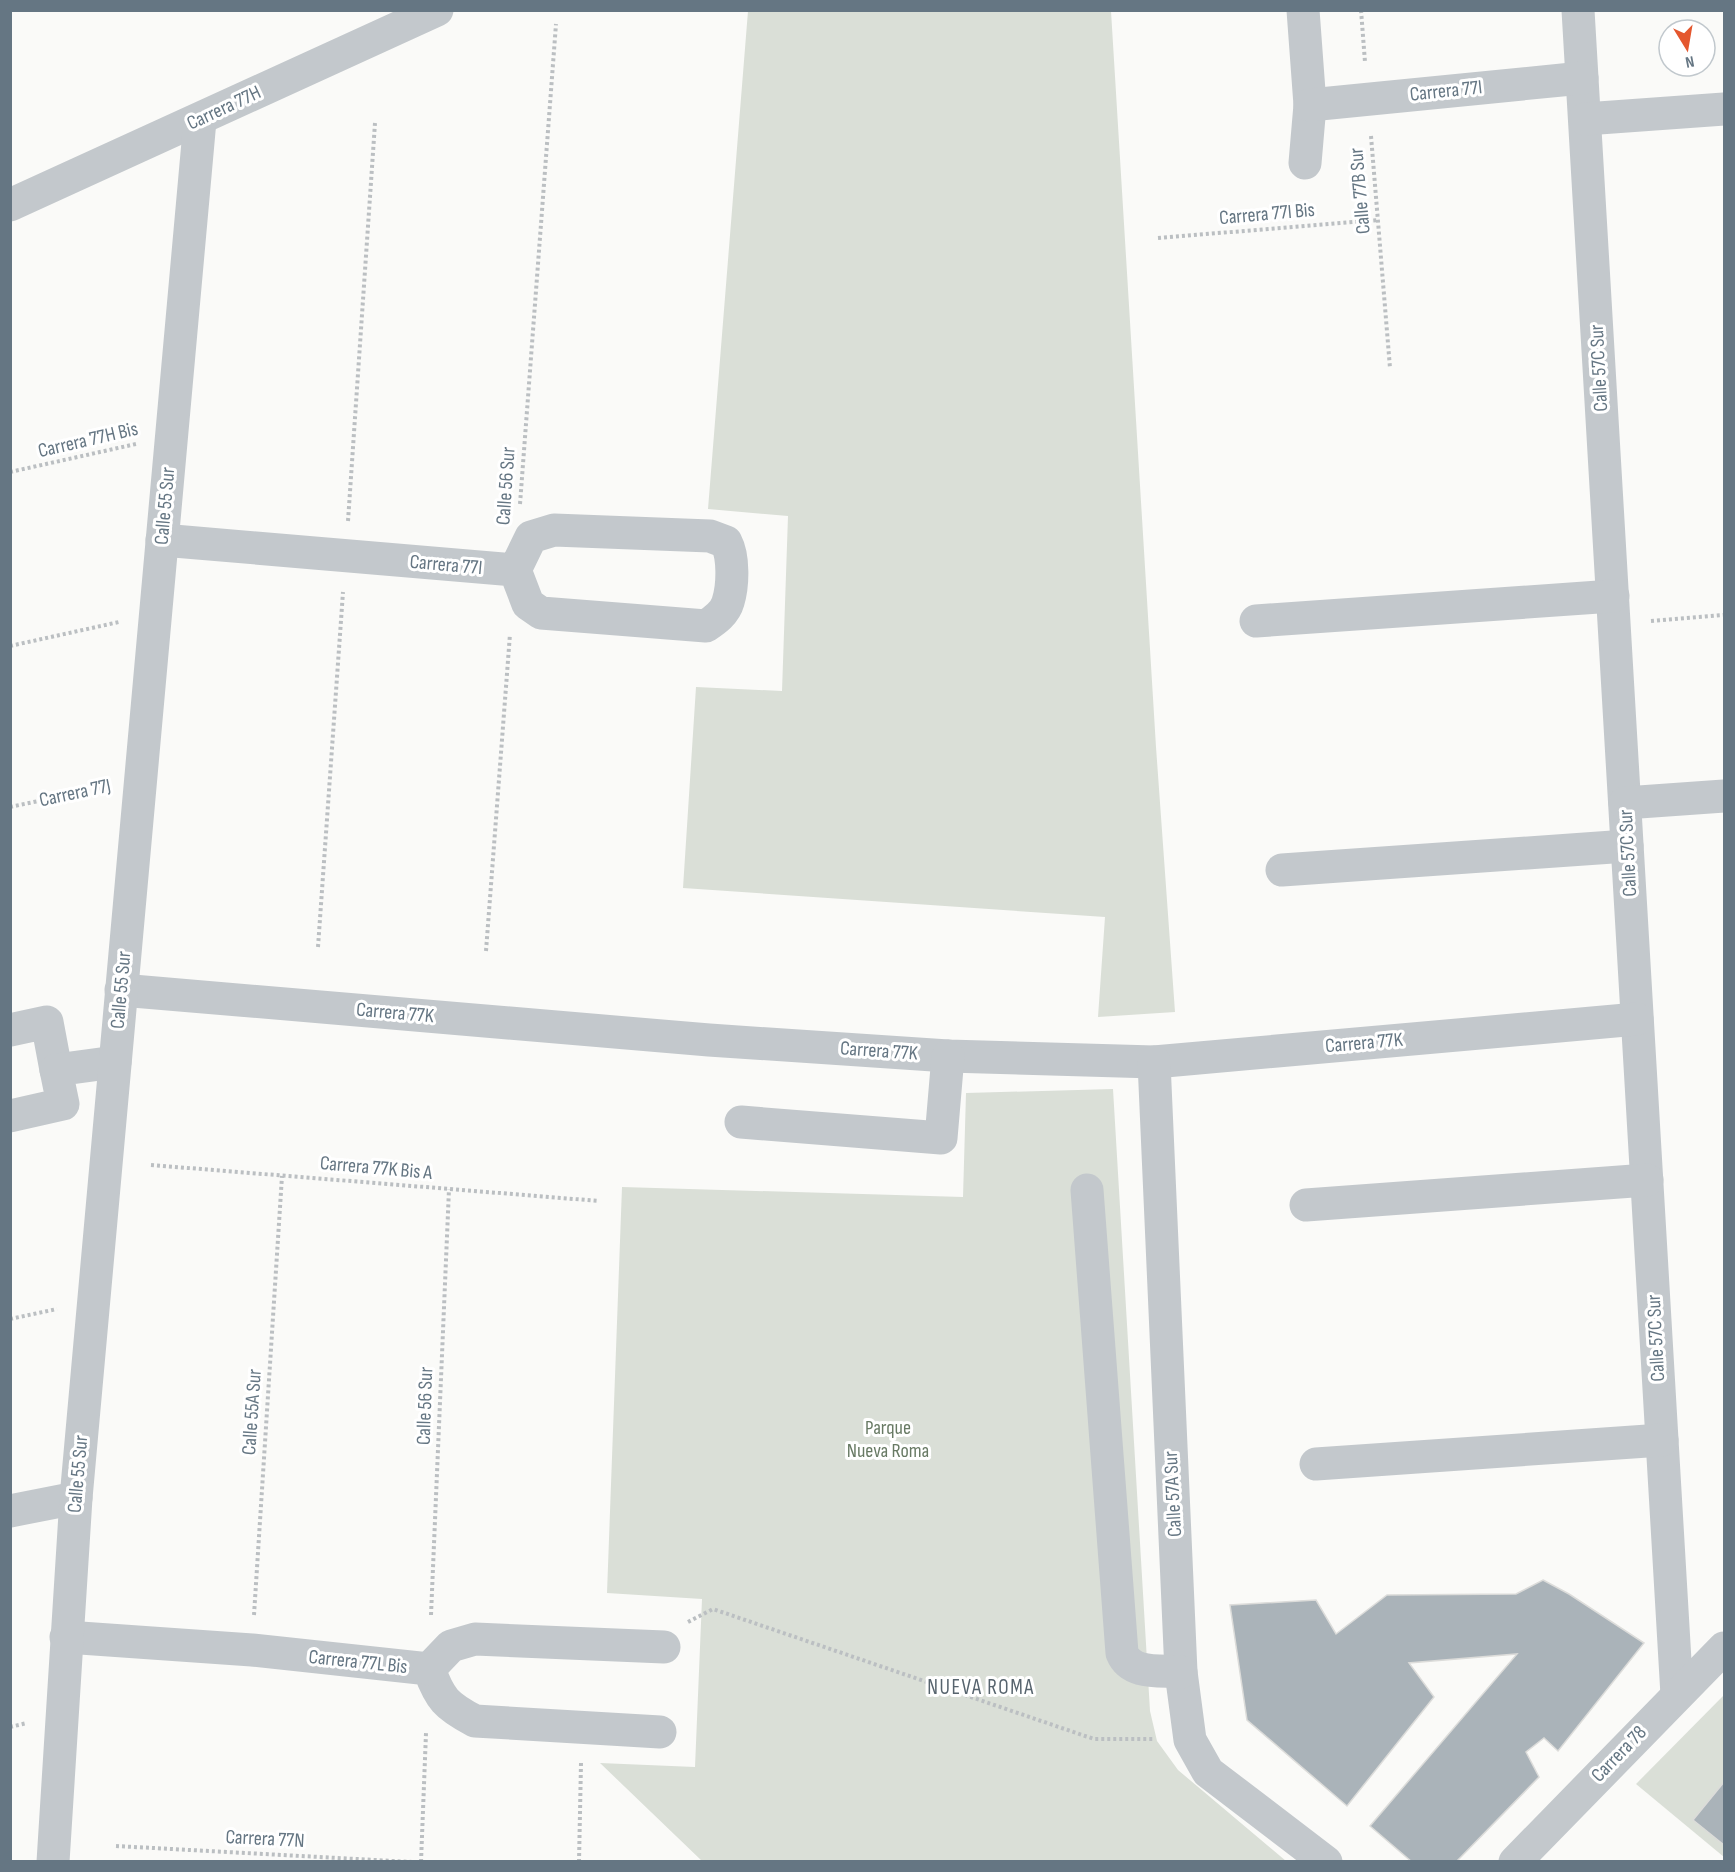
<svg xmlns="http://www.w3.org/2000/svg" width="1735" height="1872" viewBox="0 0 1735 1872" font-family="'Sofia Sans Condensed',sans-serif">
<rect width="100%" height="100%" fill="#fafaf8"/>
<g fill="#dadfd7">
<polygon points="748,11 1111,11 1156,747 1175,1012 1098,1017 1105,917 683,888 696,687 782,691 788,516 708,509"/>
<polygon points="1113,1089 1150,1711 1157,1741 1178,1770 1286,1861 702,1861 600,1763 695,1767 702,1599 607,1593 622,1187 963,1197 966,1093"/>
<polygon points="1724,1695 1724,1857 1636,1784"/>
</g>
<g fill="#aab3b9" stroke="#dcdcda" stroke-width="1.5">
<polygon points="1543,1580 1569,1594 1644,1643 1558,1751 1544,1738 1526,1752 1539,1777 1456,1862 1412,1862 1370,1826 1517,1654 1409,1663 1434,1697 1347,1806 1247,1720 1230,1605 1316,1600 1336,1634 1387,1595 1516,1594"/>
<polygon points="1724,1782 1724,1845 1693,1820"/>
</g>
<g fill="none" stroke-linecap="round" stroke-linejoin="round">
<g stroke="#bbbfc2" stroke-width="4" stroke-dasharray="3 3" stroke-linecap="butt">
<polyline points="1361,10 1365,62"/>
<polyline points="1371,136 1390,368"/>
<polyline points="1158,238 1378,220"/>
<polyline points="10,472 136,444"/>
<polyline points="520,504 556,24"/>
<polyline points="348,521 375,123"/>
<polyline points="1651,621 1724,615"/>
<polyline points="10,646 119,622"/>
<polyline points="10,807 105,787"/>
<polyline points="318,947 343,592"/>
<polyline points="486,951 510,634"/>
<polyline points="151,1165 599,1201"/>
<polyline points="10,1319 57,1309"/>
<polyline points="254,1615 282,1176"/>
<polyline points="431,1615 449,1189"/>
<polyline points="688,1622 713,1609 1094,1739 1154,1739"/>
<polyline points="10,1727 27,1723"/>
<polyline points="116,1846 412,1862"/>
<polyline points="421,1862 426,1733"/>
<polyline points="579,1862 581,1763"/>
</g>
<g stroke="#c3c8cc" stroke-width="33">
<polyline points="1303,10 1310,105 1305,163"/>
<polyline points="1578,10 1677,1695"/>
<polyline points="1310,105 1582,78"/>
<polyline points="1585,119 1724,109"/>
<polyline points="10,205 437,10"/>
<path d="M162 540 515 570 528 604 541 613 706 626C715 620 725 613 728 602 733 586 734 557 726 542L710 536 554 530 531 537 515 570"/>
<polyline points="1256,621 1613,596"/>
<polyline points="1625,803 1724,796"/>
<polyline points="1282,870 1627,846"/>
<polyline points="121,990 709,1040 948,1056 1154,1062 1637,1019"/>
<polyline points="10,1030 47,1022 56,1070"/>
<polyline points="1154,1062 1181,1672 1190,1740 1208,1772 1326,1862"/>
<polyline points="10,1116 63,1104 56,1070 115,1062"/>
<polyline points="741,1122 941,1138 948,1056"/>
<path d="M1087 1190 1122 1653C1131 1675 1160 1670 1181 1672"/>
<polyline points="1306,1205 1647,1180"/>
<polyline points="1316,1464 1662,1440"/>
<polyline points="10,1511 76,1498"/>
<path d="M66 1637 252 1650 429 1669C440 1699 446 1706 475 1721L660 1732"/>
<polyline points="429,1669 451,1646 475,1639 664,1647"/>
<polyline points="53,1862 76,1498 200,120"/>
<polyline points="1515,1862 1724,1648"/>
</g>
</g>
<g text-anchor="middle" dominant-baseline="central" stroke-width="6" stroke-linejoin="round" paint-order="stroke">
<g font-size="20" fill="#657683" stroke="#fff">
<text transform="translate(1446 91) rotate(-6)">Carrera 77I</text>
<text transform="translate(224 108) rotate(-25)">Carrera 77H</text>
<text transform="translate(1360 191) rotate(-95)">Calle 77B Sur</text>
<text transform="translate(1267 214) rotate(-5)">Carrera 77I Bis</text>
<text transform="translate(1599 368) rotate(-93)">Calle 57C Sur</text>
<text transform="translate(88 440) rotate(-13)">Carrera 77H Bis</text>
<text transform="translate(506 486) rotate(-86)">Calle 56 Sur</text>
<text transform="translate(165 506) rotate(-85)">Calle 55 Sur</text>
<text transform="translate(446 565) rotate(5)">Carrera 77I</text>
<text transform="translate(75 793) rotate(-12)">Carrera 77J</text>
<text transform="translate(1628 853) rotate(-93)">Calle 57C Sur</text>
<text transform="translate(121 990) rotate(-85)">Calle 55 Sur</text>
<text transform="translate(395 1013) rotate(5)">Carrera 77K</text>
<text transform="translate(1364 1043) rotate(-5)">Carrera 77K</text>
<text transform="translate(879 1051) rotate(4)">Carrera 77K</text>
<text transform="translate(376 1168) rotate(5)">Carrera 77K Bis A</text>
<text transform="translate(1656 1338) rotate(-93)">Calle 57C Sur</text>
<text transform="translate(425 1406) rotate(-88)">Calle 56 Sur</text>
<text transform="translate(252 1412) rotate(-86)">Calle 55A Sur</text>
<text transform="translate(78 1474) rotate(-85)">Calle 55 Sur</text>
<text transform="translate(1173 1494) rotate(-93)">Calle 57A Sur</text>
<text transform="translate(358 1662) rotate(6)">Carrera 77L Bis</text>
<text transform="translate(1619 1754) rotate(-46)">Carrera 78</text>
<text transform="translate(265 1839) rotate(3)">Carrera 77N</text>
</g>
<g font-size="20" fill="#687a64" stroke="#fff">
<text x="888" y="1428">Parque<tspan x="888" dy="23">Nueva Roma</tspan></text>
</g>
<g font-size="21" letter-spacing="1.5" fill="#57646e" stroke="#fff">
<text x="981" y="1687">NUEVA ROMA</text>
</g>
</g>
<rect width="1735" height="1872" fill="none" stroke="#657683" stroke-width="24"/>
<g transform="translate(1687 48) rotate(169)"><circle r="28" fill="#ffffff" stroke="#c1c8cd" stroke-width="1.5"/>
<path d="M0-4.5L10 22L0 15L-10 22Z" fill="#e4572e"/>
<text y="-9" font-size="16" font-weight="bold" text-anchor="middle" fill="#657683">N</text>
</g>
</svg>
